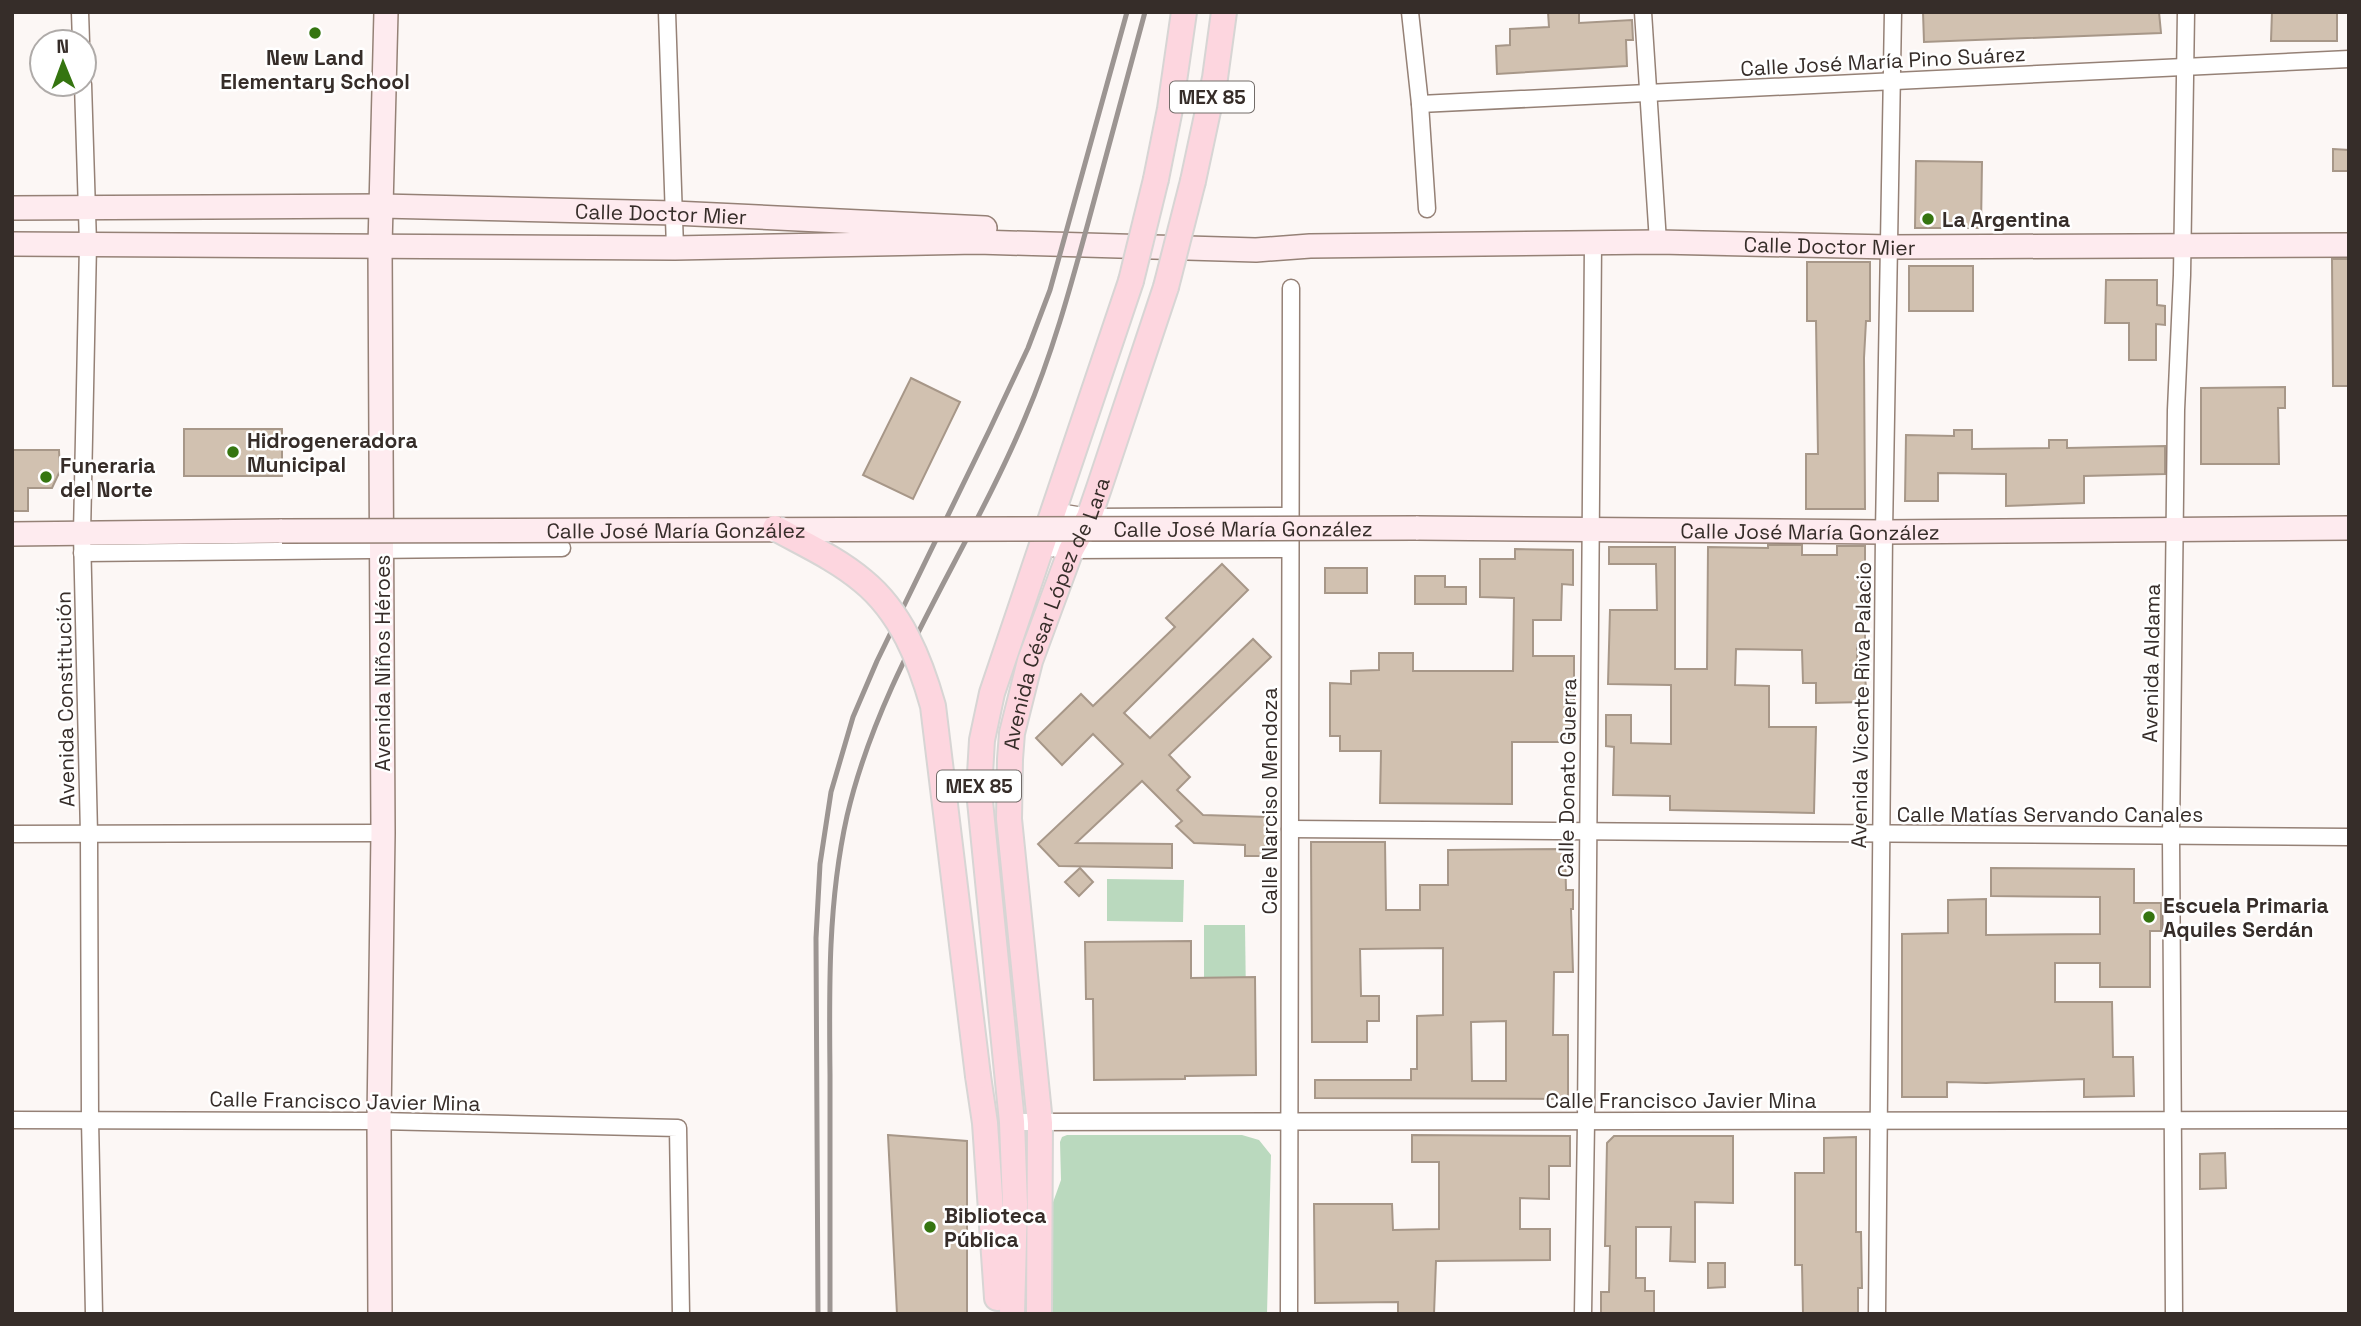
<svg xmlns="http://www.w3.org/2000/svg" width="2361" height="1326" viewBox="0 0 2361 1326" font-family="'Space Grotesk',sans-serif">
<rect width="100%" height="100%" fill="#fcf7f5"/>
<g fill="#bad9be">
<polygon points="1107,879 1184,880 1183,922 1107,921"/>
<polygon points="1204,925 1245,925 1246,1001 1204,1002"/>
<polygon points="1067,1135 1242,1135 1259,1140 1271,1155 1267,1314 1053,1314 1051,1208 1061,1180 1060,1142 1062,1137"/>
</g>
<g fill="#d1c1b0" stroke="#a79788" stroke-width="2" fill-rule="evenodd">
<polygon points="1548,12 1579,12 1579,23 1632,20 1633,40 1626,40 1627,66 1497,74 1496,46 1510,45 1510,29 1549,27"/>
<polygon points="1923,12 2159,12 2161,33 1924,42"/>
<polygon points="2272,12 2337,12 2337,41 2271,41"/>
<polygon points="2333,149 2349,150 2349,171 2333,171"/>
<polygon points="1916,161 1982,162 1981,228 1915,228"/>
<polygon points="2332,259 2349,259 2349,386 2333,386"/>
<polygon points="1807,262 1870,262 1870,321 1866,321 1864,358 1865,509 1806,509 1806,454 1818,454 1816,321 1807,321"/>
<rect x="1909" y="266" width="64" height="45"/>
<polygon points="2106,280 2157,280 2157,305 2165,306 2165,325 2156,324 2156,360 2129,360 2129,323 2105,323"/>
<polygon points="911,378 960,402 913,499 863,475"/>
<polygon points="2285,387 2285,408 2278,408 2279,464 2201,464 2201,388"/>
<rect x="184" y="429" width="98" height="47"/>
<polygon points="1954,430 1972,430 1972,449 2049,448 2049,440 2067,440 2067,448 2165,446 2165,474 2084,476 2084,503 2006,506 2006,474 1938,473 1938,501 1905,501 1906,435 1954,436"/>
<polygon points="12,450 59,450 60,471 52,488 28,488 28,511 12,511"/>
<polygon points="1768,545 1802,545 1802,555 1837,555 1837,546 1865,546 1865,645 1857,645 1857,675 1865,675 1867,702 1816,703 1816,683 1803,683 1802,650 1736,649 1735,685 1769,686 1769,727 1816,727 1814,813 1670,810 1670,796 1613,795 1614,747 1606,746 1606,715 1631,715 1631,743 1671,744 1671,685 1608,684 1610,610 1657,610 1656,564 1609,564 1609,547 1675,547 1675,669 1707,669 1708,547 1768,548"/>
<polygon points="1515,549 1573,550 1573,585 1562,584 1561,620 1533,620 1533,656 1574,656 1574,742 1512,742 1512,804 1380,803 1381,751 1340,751 1340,736 1330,736 1330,683 1351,684 1351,671 1379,670 1379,653 1413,653 1413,671 1513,671 1514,598 1480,597 1480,559 1515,559"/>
<polygon points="1222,564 1248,590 1124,713 1150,738 1253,639 1271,657 1169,755 1190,777 1177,790 1203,815 1268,817 1267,856 1245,856 1245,845 1194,843 1176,826 1182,821 1142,781 1076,843 1172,844 1172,868 1059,866 1038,844 1123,764 1093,734 1062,765 1036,738 1081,694 1093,706 1175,627 1166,618"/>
<rect x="1325" y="568" width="42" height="25"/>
<polygon points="1415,576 1445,576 1445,587 1466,587 1466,604 1415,604"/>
<path d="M1311 842H1385L1386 910H1420V885H1448V850L1565 849 1566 890H1573V909H1571L1573 972H1554L1553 1035H1568V1099L1315 1098V1080H1411V1069H1417V1016L1443 1015V948L1360 949 1361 996H1379V1021H1367V1042H1312ZM1506 1021V1081H1472L1471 1022Z"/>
<polygon points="1080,868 1093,882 1079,896 1065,882"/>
<polygon points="1991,868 2134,869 2134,903 2161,903 2161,931 2150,931 2150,987 2100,987 2100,963 2055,963 2055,1002 2112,1002 2113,1057 2133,1057 2134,1096 2084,1097 2084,1079 1986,1083 1947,1082 1947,1097 1902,1097 1902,934 1948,933 1948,900 1986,899 1986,935 2100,934 2100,897 1991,896"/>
<polygon points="1191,941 1191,978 1255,977 1256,1075 1185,1076 1185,1079 1094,1080 1093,999 1086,999 1085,942"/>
<polygon points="888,1135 967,1141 967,1314 897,1314"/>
<polygon points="1412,1135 1570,1136 1570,1166 1549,1166 1549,1199 1520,1198 1520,1229 1550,1229 1550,1260 1436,1261 1434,1314 1398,1314 1398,1302 1315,1303 1314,1204 1392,1204 1393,1230 1439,1229 1439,1162 1412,1162"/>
<polygon points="1614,1136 1733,1136 1733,1203 1695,1202 1695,1262 1670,1261 1671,1227 1636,1227 1636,1278 1645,1278 1645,1291 1654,1291 1654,1314 1601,1314 1601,1292 1609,1292 1610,1246 1605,1246 1607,1143"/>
<polygon points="1856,1137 1856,1232 1861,1232 1862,1288 1858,1288 1858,1314 1803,1314 1802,1265 1795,1265 1795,1173 1824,1173 1824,1138"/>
<polygon points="2225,1153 2226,1188 2200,1189 2200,1154"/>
<polygon points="1708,1263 1725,1263 1725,1287 1708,1288"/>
</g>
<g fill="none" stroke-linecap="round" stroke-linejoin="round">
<g stroke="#958176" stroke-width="19">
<g id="street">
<polyline points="80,12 81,42"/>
<polyline points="667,12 675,248"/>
<polyline points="1410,12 1420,104 1427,209"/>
<polyline points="1643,12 1658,242"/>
<polyline points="83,84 88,244 82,534 89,834 90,1120 94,1314"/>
<polyline points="1420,104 2349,59"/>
<polyline points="1053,511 1089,517 1290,516"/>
<polyline points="1041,547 1071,550 1290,549"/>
<polyline points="82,553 562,548"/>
<polyline points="1290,829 2349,837"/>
<polyline points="12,834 383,833"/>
<polyline points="12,1120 379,1121 678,1128 681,1314"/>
<polyline points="1012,1122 2349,1120"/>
<polyline points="1289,1314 1291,288"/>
<polyline points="1583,1314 1586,1122 1593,243"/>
<polyline points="1877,1314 1884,532 1893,12"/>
<polyline points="2174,1314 2171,836 2176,410 2182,275 2186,12"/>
</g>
</g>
<g stroke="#958176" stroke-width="26">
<g id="secondary">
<path id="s1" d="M12 208 381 206 674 213 985 228"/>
<path id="s2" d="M12 244 675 248 977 242 1256 250 1310 246 1658 242 1890 247 2349 245"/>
<path id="s3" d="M1416 528 1884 532 2349 528"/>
<polyline points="12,534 282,531"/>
<polyline points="380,1314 379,1121 383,833 380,246 386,12"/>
</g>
</g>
<g stroke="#d7d5d4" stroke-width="28">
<g id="primary">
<polyline points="1156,179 1170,109 1184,12"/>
<polyline points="1193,181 1215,78 1224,12"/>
<polyline points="978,1076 985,1123 997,1298"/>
<polyline points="1012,1314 1015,1204 1012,1122 979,791 982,740 992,693 1131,281"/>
<path id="s4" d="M1039 1314 1040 1123 1009 819 1010 759 1012 733 1030 661 1071 550 1089 517 1099 488 1166 287"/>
</g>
</g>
<use href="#street" stroke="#fff" stroke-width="16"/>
<use href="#secondary" stroke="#feebef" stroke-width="23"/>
<use href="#primary" stroke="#fdd6df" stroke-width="24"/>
<g stroke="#9c9592" stroke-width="5">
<polyline points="818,1314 816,938 820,864 831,792 853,717 877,661 989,431 1028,348 1050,290 1127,12"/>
<path d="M830 1314C830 1234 830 1154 830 1075 829 988 828 901 847 816 880 674 969 552 1025 418 1052 355 1070 289 1088 223 1107 153 1126 83 1145 12"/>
</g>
<g stroke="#958176" stroke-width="26" stroke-linecap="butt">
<g id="secondary-bridge">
<path id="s5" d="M282 531 1416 528"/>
</g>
</g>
<g stroke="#d7d5d4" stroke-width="28" stroke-linecap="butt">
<g id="primary-bridge">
<polyline points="1131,281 1156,179"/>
<polyline points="1166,287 1193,181"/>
<path d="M775 528C804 544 837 559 863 581 901 612 920 660 933 706L978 1076"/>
</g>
</g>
<use href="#secondary-bridge" stroke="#feebef" stroke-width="23"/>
<use href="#primary-bridge" stroke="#fdd6df" stroke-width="24"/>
</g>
<g fill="#357510" stroke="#fff" stroke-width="2.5">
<circle cx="315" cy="33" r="7"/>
<circle cx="1928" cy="219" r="7"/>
<circle cx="233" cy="452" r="7"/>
<circle cx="46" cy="477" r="7"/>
<circle cx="2149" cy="917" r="7"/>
<circle cx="930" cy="1227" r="7"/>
</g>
<g text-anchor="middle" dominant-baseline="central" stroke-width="5" stroke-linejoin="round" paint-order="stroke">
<g fill="#fff" stroke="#726c69" stroke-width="2">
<rect x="1170" y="81.5" width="84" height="31" rx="5"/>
<rect x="937" y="770.5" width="84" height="31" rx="5"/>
</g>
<g font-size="19" font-weight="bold" fill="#362d29">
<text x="1212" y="97">MEX 85</text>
<text x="979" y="786">MEX 85</text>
</g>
<g font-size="21" font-weight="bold" fill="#362d29" stroke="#fff" text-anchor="start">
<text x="315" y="57" text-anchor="middle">New Land<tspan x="315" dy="24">Elementary School</tspan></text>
<text x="1942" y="219">La Argentina</text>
<text x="247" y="440">Hidrogeneradora<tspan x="247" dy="24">Municipal</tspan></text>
<text x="60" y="465">Funeraria<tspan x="60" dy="24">del Norte</tspan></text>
<text x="2163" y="905">Escuela Primaria<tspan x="2163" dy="24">Aquiles Serdán</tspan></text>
<text x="944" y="1215">Biblioteca<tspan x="944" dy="24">Pública</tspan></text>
</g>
<g font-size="21" fill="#362d29" stroke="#fff">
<text transform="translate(1883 61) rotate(-3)">Calle José María Pino Suárez</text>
<text stroke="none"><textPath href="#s1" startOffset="649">Calle Doctor Mier</textPath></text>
<text stroke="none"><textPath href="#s2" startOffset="1818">Calle Doctor Mier</textPath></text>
<text stroke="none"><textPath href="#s5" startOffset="961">Calle José María González</textPath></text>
<text stroke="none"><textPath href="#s5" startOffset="394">Calle José María González</textPath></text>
<text stroke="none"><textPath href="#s3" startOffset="394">Calle José María González</textPath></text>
<text stroke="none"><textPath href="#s4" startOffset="710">Avenida César López de Lara</textPath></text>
<text transform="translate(382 663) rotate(-90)">Avenida Niños Héroes</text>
<text transform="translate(2151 663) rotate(-89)">Avenida Aldama</text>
<text transform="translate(65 699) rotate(-91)">Avenida Constitución</text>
<text transform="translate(1861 705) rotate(-89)">Avenida Vicente Riva Palacio</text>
<text transform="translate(1567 778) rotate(-89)">Calle Donato Guerra</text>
<text transform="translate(1269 801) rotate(-90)">Calle Narciso Mendoza</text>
<text x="2050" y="814">Calle Matías Servando Canales</text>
<text x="1681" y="1100">Calle Francisco Javier Mina</text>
<text transform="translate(345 1101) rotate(1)">Calle Francisco Javier Mina</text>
</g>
</g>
<rect width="2361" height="1326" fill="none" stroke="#362d29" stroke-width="28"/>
<g transform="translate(63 63) rotate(359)"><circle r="33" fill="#ffffff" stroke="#afaba9" stroke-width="2"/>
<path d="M0-5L12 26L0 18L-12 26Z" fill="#357510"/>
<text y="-10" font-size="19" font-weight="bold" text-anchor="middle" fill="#362d29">N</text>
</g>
</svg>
